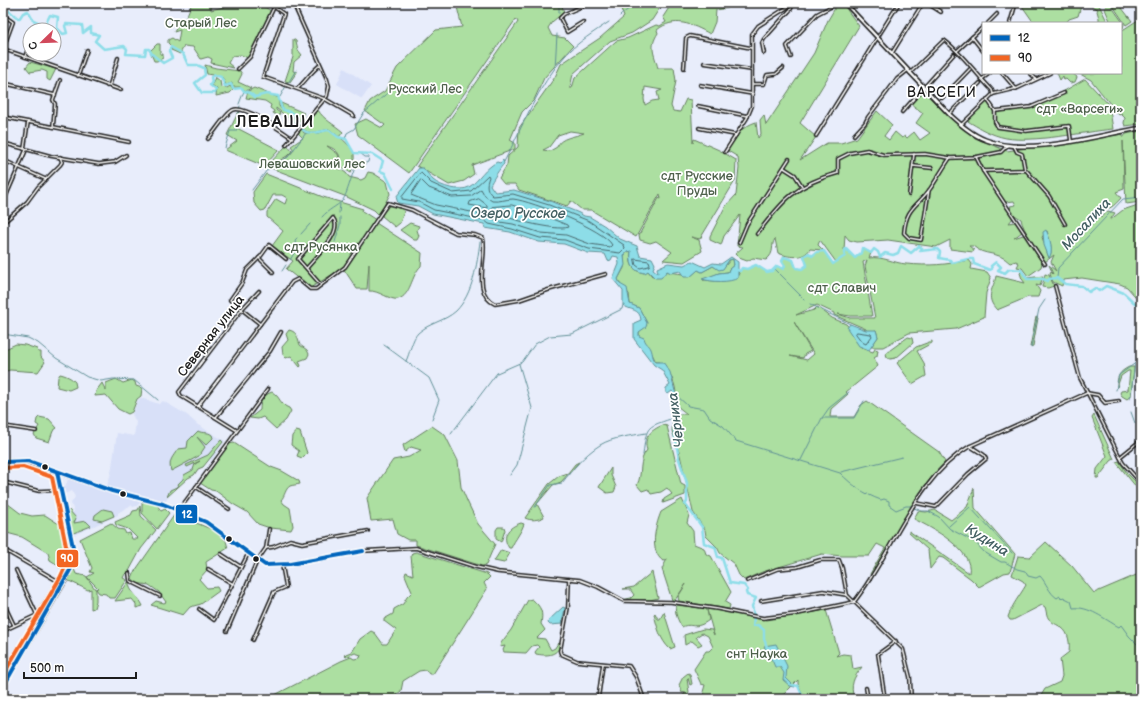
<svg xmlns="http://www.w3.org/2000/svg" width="1144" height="702" viewBox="0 0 1144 702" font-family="'Balsamiq Sans',sans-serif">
<rect width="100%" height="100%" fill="#e8edfb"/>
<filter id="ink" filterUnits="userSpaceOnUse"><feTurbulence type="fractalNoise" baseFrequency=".025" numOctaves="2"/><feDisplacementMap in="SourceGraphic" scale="8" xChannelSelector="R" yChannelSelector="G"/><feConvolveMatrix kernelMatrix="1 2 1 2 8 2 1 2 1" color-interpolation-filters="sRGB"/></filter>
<g filter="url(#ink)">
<g fill="#d8e0f8">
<polygon points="344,68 371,86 362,99 337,84"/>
<polygon points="141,398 159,404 163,401 187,415 198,425 225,441 212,460 210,459 179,486 168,497 165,503 111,489 107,486 111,473 117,433 134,436 136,422 132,414 138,400"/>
<polygon points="69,477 107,491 142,500 137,506 133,507 131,505 118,513 118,515 74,535 67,514 74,512 71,503 75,497 72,491 62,495 60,486 65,487"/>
</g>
<g fill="#acdfa1" stroke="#647e5e" fill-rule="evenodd">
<polygon points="192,3 211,3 211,10 240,3 251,3 260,4 271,11 248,58 241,55 232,56 228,63 234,68 211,63 212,59 208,57 201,59 193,47 184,46 180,54 171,50 172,47 168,43 168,40 172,38 178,42 180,30 174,32 178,25 185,20"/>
<polygon points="456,3 561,3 564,12 552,22 548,28 552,36 565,38 573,46 544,78 534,100 522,112 510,140 515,143 515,149 472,165 474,174 464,181 449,185 417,166 518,22 516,19 409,173 358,135 355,124 366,119 382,128 385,125 365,111 370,101 385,91 397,68 436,30 462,27"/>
<path d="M632 3H663L652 20 632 33 610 41 573 74 570 88H572L575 78 616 41 628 38 656 25 660 26 666 22 663 17 672 3H730L728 8 716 10 715 22 710 34C692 24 674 16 657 30L658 33C649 47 654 53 658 68H674L676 81 671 106 673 111 680 112 686 99 691 100 693 143 694 139 719 150 736 160 735 181 700 239 691 237 699 240 702 251 684 262 663 260 672 252 656 241 650 243 640 240 639 235 659 198 661 199 660 194 636 237 591 210H582L571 201 567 206 519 190 515 184H504L499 178 507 165 508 156 518 147 519 128 555 77 561 64 600 38 624 17 621 9ZM645 87 662 90 657 92 659 100 652 101 645 105 644 99ZM570 131 584 133C575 137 560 137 557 147L550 151 543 150 549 147 558 135Z"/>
<path d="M838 3H842L859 26 800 123 816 137 800 160 827 143H841L857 138 877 111 892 125 884 136 889 140 895 132 902 138 905 136 907 138 914 132 920 140 930 133 916 123 923 113 911 104 923 91 946 114 975 138 1007 151 1123 134V138L1126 134 1141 131V148L1138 150 1141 152V202L1126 204 1123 141 1124 189 1116 192 1121 198C1113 207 1110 210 1098 209L1101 217 1108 211 1115 213 1110 220 1123 210 1141 204V303L1127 287 1120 284 1082 278 1063 280 1062 286 1053 282 1050 274 1051 272 1053 274 1049 265 1056 271 1051 262 1054 255 1045 262C1039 252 1022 229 1021 219L1013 214 1010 206 1016 205 1014 201 1006 202 1013 218 1009 223 1015 222 1021 228 1022 232 1014 238 1023 235 1026 237 1042 263 1041 267 1028 276 1022 268 1017 267 1019 263 1016 261 1010 263C997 250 985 257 973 246H969L974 250 973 252 950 249V240L936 247 888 240 857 242 849 240 845 235 844 250 849 251 855 258 861 253 862 248 871 253 869 258C882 256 894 263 906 264 930 266 945 265 969 260L972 264 971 269 987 272 991 278 986 293 984 317 956 329 909 333 883 347H871L878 337 876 330 866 333V329L834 315V313L817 305 796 315 814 310 817 307 819 308 832 318 846 324 855 334V340L862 348 873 352 875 349 878 350 877 356 874 358 878 366 846 392 848 394 831 409 830 417H854L861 405 867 401 939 452 945 462C912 494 897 539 871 576L870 574 885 548 877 544 869 556H842L822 554 762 572 744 580 739 575 734 564 720 553 717 547 706 536 705 530 693 512 680 455 672 431 673 418 679 414H687L677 406 674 395H676C676 384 669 368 660 362H656L648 346 646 345 639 336V332L647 323 639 308 630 304 629 294 620 284 618 279 624 268V256L627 252 631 251C629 263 632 271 644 273L648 271 652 276 667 271C671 273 685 274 692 275L698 270 702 272 713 266 717 268 725 266 731 259H733L734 265 729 269 728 272 719 273 703 280C717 281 727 284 739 274L738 271H740L742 268 747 269 756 265 767 272 772 271 777 266 783 269 785 266 782 261 784 257 793 260 796 268 802 269 807 265 804 256 809 253 812 256 817 252 824 251 833 264 836 262 820 240 818 245 823 250 810 249C803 260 788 257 778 253L775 239C770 246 776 252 766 260L753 258 747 261 739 258 735 254 743 247 737 246 740 215 724 236 721 245 710 240V236L725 207 736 195 739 168 738 157 728 151C732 137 743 126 756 122L758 138 761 134 760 120 764 115 766 125 814 53 828 20ZM1047 231C1049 239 1054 250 1049 258L1042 237ZM867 260 865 266 875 318H850L838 314 850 316H872L863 262ZM794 322 814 354 807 360 790 356 803 358 805 354 811 351Z"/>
<polygon points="1020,3 1080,3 1078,4 1081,6 1078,16 1069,19 1066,23 1034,23"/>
<polygon points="1092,3 1098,3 1108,23 1099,23 1099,18 1097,11 1098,9 1093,7"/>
<polygon points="1103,3 1109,3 1124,24 1123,28 1121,28 1121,23 1111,23 1105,9 1106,5"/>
<polygon points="1111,3 1118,3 1132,21 1126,25"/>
<polygon points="1141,18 1141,124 1125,126 1124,123 1125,118 1121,114 1119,115 1091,80 1080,74 1121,73 1121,31"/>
<polygon points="293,39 296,41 298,50 302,55 294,62 293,71 297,72 290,82 285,81 293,57"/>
<polygon points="157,44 160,44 160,54 163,54 163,58 157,61 154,61 150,51"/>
<polygon points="30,62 56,69 50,81 47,79 47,72 42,70 30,72 26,67"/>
<polygon points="205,65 216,68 240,71 242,74 238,82 251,88 246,91 240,87 232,87 232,83 226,85 222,77 207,74"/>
<polygon points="1057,73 1072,73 1077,77 1075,82 1070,83 1066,79 1064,80 1063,76 1060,80"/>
<polygon points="215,77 220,81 221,87 227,88 230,86 233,90 230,93 216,96 217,89 212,85"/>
<path d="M1085 79 1109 105 1113 129C1084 132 1033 143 1006 138 991 135 979 128 966 120L986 101 995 112 1011 111 1030 106 1059 94Z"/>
<path d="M254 88 279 98V106L282 110C289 111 293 114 296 121L294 123 276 108V110L280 113 278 116 273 113 274 111 270 108 271 105 265 101 246 98 248 91Z"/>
<polygon points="281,103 304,113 300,119 302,121 297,121 294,114 283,109"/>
<path d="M318 110C324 120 334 124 343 132L339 137 329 129C320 131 309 136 302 128Z"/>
<polygon points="240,112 238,118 241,120 237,128 279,150 264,166 225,150 237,141 227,135 238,113"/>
<path d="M301 128 304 133H318L329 130C337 135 351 144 354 154 355 159 352 168 351 173L334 163 340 158C339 151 333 148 327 146L338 154 339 158 331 163 346 173 349 177 361 180 365 178 368 172 373 173 387 182 390 194 379 215 374 210 347 197 271 168C280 162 288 158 294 150L291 146 303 138 298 133Z"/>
<polygon points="287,145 292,151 287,156 269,167 267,166"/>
<path d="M266 174 323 197 363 209 362 211 376 220 371 231 376 223 422 253 421 266C411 275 411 296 398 299 391 301 378 290 369 291V264L367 289H357L343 268 310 288 286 269 293 261 272 246 283 231 267 217V212L276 199 285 204 287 198 282 195H273L265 210 261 211 254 203 253 192Z"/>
<polygon points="389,206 403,209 404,212 400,223 395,227 382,216 383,213"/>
<polygon points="410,223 419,226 417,230 419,236 417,240 414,240 400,230"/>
<path d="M1022 271 1027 278 1043 276 1040 286 1036 285 1040 291 1038 297H1028L997 310C984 297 994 288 996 276L1025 283 1022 279 1020 273Z"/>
<polygon points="1045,274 1049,275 1054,286 1048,288 1042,287"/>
<polygon points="1036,317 1038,318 1033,346 1030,347"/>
<path d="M289 330C298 332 297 338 300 345L307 350 309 354 307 358 299 361 301 366 300 367 291 356 286 358 283 355 282 347 288 340 286 334Z"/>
<polygon points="908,337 912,338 913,343 896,358 890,359 887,358 886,353"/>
<polygon points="932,341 932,343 917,351 924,363 926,376 912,384 897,363 916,347"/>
<polygon points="16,344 25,345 37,349 38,352 41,352 41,357 45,362 38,372 10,370 3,372 3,350"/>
<path d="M1129 367H1134V369L1131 396 1127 399 1122 396 1120 393 1121 391 1128 390 1130 371H1128L1121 376 1117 387C1117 376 1119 372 1129 367Z"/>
<path d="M60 374C65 375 72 378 75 382L76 387 69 390 57 387 58 377Z"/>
<polygon points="116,379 123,383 132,380 135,382 136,386 142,388 141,396 137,399 132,412 128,414 118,409 106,395 95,396 96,391 102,383 106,391 106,383"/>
<path d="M272 392C280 396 280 405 289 408L291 411 286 420 276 429 263 417 258 419 250 418 260 410C260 401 263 395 272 392Z"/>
<polygon points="1094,415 1114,459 1111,461 1098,478 1096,478 1097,469 1107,456 1092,418"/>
<polygon points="39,417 49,419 57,428 53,431 49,442 36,438 34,434 39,426 36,424 37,419"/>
<path d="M663 425 667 426 681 484 685 486V495L663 503 664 499 672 494 667 488 661 492 651 494 648 489 642 491 637 485C643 474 638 460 647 450 643 437 651 430 663 425Z"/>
<polygon points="432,426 445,435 458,461 461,487 468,503 478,524 495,544 486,565 482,566 416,545 416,540 408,540 397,534 393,519 371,521 367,498 393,460 409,457 421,450 411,447 405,452 403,445"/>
<path d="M198 431C203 434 207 431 212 435L213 438 206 445 197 437 205 447 199 456 171 471C168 460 173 457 178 449L187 448 188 441Z"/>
<polygon points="296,431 300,432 307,453 302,458 297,456 299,451 291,445 292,436"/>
<polygon points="221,440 223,442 203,467 198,469 194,475 188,478 167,497 170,490 179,486 178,484 183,479 184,475 193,470 195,464 200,461 187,467 186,465 208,455"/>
<path d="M234 443 271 467 282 471 299 481 300 484C296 485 293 485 290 486 285 489 285 496 281 500L284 504 290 508 293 526 291 530 270 528 258 524 247 512 233 504 216 491 211 490 200 483 225 448 228 444Z"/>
<polygon points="1119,461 1127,473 1141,487 1141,493 1116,462"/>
<path d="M579 462 561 482 553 485 537 504 544 517C538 520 531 521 525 518L549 484 559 476 568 473 575 464Z"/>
<polygon points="611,468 611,475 616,487 614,492 607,493 599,487"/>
<path d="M974 488 975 508 1015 554 1010 572 1004 573 979 587 971 579 943 558 939 557 930 569 928 550 909 533V531L969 573C974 550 932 528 914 519L918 511 926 512 935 510 951 520 967 507Z"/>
<path d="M682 499 689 515 687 523 693 531 694 544 704 548 706 554 711 556 731 592 725 602 730 605 729 609 679 601 678 597 686 584 675 600H672L662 569 667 559 663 561C649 551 655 527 661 512Z"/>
<polygon points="3,500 20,513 32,516 45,515 62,526 71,548 70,566 65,577 62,578 63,571 58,565 50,560 48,553 22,537 3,532"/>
<polygon points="146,502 156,503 161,511 165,509 169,513 157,529 142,513 142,503"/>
<polygon points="140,506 141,516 156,530 141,549 128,573 125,574 123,578 127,580 115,598 109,598 106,594 99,593 96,589 96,601 94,608 91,609 91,589 88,590 67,580 74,569 76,574 86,576 95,589 98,588 87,577 94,573 90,572 92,568 80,539 111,523 118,529 124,530 126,534 130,533 132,539 138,539 128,529 116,525 115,522 131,515 133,511 138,510"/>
<polygon points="103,509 112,511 114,516 102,521 94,519 95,515"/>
<polygon points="69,510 76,518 74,523 86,521 91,526 71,534 66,513"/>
<polygon points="175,514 213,530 226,541 228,548 206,562 207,570 199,579 207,588 217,587 219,591 201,604 190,607 183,615 151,605 156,601 164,603 166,602 159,592 149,585 136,583 132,578 135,571"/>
<path d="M521 523 524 524C521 533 515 539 511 548H509C501 536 508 527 521 523Z"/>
<polygon points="498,527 504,527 505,530 501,542 496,539 496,530"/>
<path d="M1046 542 1072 566 1094 593 1141 573V699H1039L1045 689 1060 682 1062 676 1060 659 1069 652C1070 644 1069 633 1062 628 1059 625 1054 624 1051 621 1046 617 1047 613 1045 607L1042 605 1013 620H1010L1008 617C1013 603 1019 597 1026 585L1023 581 1012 575 1018 556 1030 557Z"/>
<polygon points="501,550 510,553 504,563 494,561"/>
<polygon points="416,552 487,574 490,577 484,583 487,589 433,674 429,674 426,670 419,671 403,681 401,691 396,695 395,699 267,699 341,661 351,657 354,659 360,658 361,655 355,653 346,657 344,655 352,652 360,639 371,631 375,633 383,644 387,644 396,630 384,621 384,619 393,614 394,609 403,604 407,597 412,592 405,575 406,572 413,575 411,556 412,553"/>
<polygon points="652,572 658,598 650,600 621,600 631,598 634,595 630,589 623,589 634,587"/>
<path d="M129 581C128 592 139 596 143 606L136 608V604L132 599 115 601Z"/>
<path d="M532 599C542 608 543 612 541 624L545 630 537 638 545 639 551 650 555 648 558 643 560 645C557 656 546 656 536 654L535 652 539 647 537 645 532 646 526 653 504 652 503 650 505 646 500 647 501 643 511 630 528 600Z"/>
<path d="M676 605 735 612 767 620 826 610 839 653 836 656 843 654 851 655 853 669 862 667C853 678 850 685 854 699H805L798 684V680L779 699H733L732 694 729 696H707L703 692 705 685 701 684 694 669 706 651H709L713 647 708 636 702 633 696 637 702 644 698 646 692 641 685 645 684 635 703 629 712 630 714 635 707 610 709 620C695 631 691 622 682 627 678 621 674 612 676 605Z"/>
<path d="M664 612 675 647 670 649C660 640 657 626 654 614L655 613 658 619H660Z"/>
<polygon points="688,673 690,674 692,684 690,685 688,678 687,679 689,692 684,699 681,699 685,693 685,692 682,693 679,685 683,677"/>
</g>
<g fill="#8ddde8" stroke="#609096">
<path d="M503 160 504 164C501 166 492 181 490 185L495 192 514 190 550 201 579 213 584 216 590 217 605 226 620 239 637 246 640 256 652 258 655 264 653 269 658 273 657 268 668 263 684 265 692 261 705 267 713 263 721 264 731 257 738 262V278C730 283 711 282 702 279L719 273 728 272 729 269 734 265 733 259 729 260 723 269 719 270 713 266 702 272 698 270 690 277H684L680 271 671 273 667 271 661 278H655L648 271 645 273C631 271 630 263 631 251L627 252 624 256 625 265 618 279 620 284 627 288 630 304 639 308 647 323 646 327 639 332V336L644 338C646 345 649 344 651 349 653 354 652 358 656 362H663L670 372 676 395 672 391 668 394 666 393V388L670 385 662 370 654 365 634 339V323L641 320C640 308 630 311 623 305V291L613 279 619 264 618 257 613 256 611 260 608 261 605 254 588 253 564 244 539 242 510 232 485 228 484 224 433 214 418 206 398 203 396 197 419 168H423C427 172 430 177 433 180 441 187 460 192 469 187 479 181 485 168 497 162L500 163Z"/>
<path d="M1046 230C1050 237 1054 252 1049 258L1044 245 1043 232Z"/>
<polygon points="850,324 866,330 876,330 878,337 869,350 859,346 847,328"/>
<polygon points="563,607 565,608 562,624 550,625 548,623 549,620"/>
<path d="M776 644 787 666 786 678 795 687 790 686 783 680 784 673 780 667H775C773 660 767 654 764 646Z"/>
</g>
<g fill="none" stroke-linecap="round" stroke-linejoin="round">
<g stroke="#49696e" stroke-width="1">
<path d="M421 173 431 183 453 193 471 191 488 175 489 177C486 185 486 190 493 196L513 194 549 205 589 221 624 245 625 248 620 253 589 249 565 240 540 238 512 229 489 224 484 220 434 210 419 202 402 199V197Z"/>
<path d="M421 180 429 188 452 197 471 196 481 189 485 196 492 201C499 202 506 199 513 199 532 201 605 230 612 245L610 247 590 244 566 235 541 233 513 224 500 222 486 215 436 205 411 195Z"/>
<polygon points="479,199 487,205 487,208 469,205 470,202"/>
<path d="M512 205 545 216 567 225 568 227C558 232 498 217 491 210L492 207Z"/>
<polygon points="635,259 649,261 650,264 649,266 640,268 636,265"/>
<polygon points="857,332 871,334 872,336 866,344 862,342 856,334"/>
</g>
<g stroke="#609096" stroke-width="1">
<polyline points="559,6 559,13"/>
<path d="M620 16C625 11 631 7 638 6 644 5 649 7 654 3"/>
<polyline points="555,69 557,34"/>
<polyline points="287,85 296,70"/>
<polyline points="280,97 286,86"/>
<polyline points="239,104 244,91"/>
<polyline points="239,109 240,106"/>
<polyline points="345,139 347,133 354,129 363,114 392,89"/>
<polyline points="225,148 230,131 236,131 239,112"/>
<path d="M504 162C523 126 537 87 565 56 578 42 594 32 609 22"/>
<polyline points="252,190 267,170 288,157 306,133"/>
<polyline points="339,213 340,204"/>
<path d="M322 217C329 209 336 207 342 201 346 198 352 174 355 168L368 162 369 157H365L360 153"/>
<polyline points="301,234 310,224"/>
<polyline points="335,242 340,225 340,217"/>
<polyline points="290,260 296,250 295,240 297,238"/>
<polyline points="775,269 786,280"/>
<polyline points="282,271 286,265"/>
<polyline points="1057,278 1058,268 1123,199 1141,197"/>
<polyline points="787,282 804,299"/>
<polyline points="810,304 850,324"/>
<polyline points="3,334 28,338 38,343 56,358 87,377 101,381 113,379 134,380 158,400"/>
<polyline points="384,345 429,378 439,400 432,419"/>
<polyline points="1031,347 1039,309 1045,300"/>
<path d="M406 361C410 353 412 339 418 333 429 323 445 321 456 311 473 294 477 264 480 242"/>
<polyline points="1116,390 1119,375 1141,359"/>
<path d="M676 395 688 406 704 409 710 418 723 426 736 441 840 473C852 485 864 494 881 500L884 499 889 501V505L896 510 906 506H912"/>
<polyline points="1130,399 1135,364"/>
<polyline points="1131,412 1135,423"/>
<polyline points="822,418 854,418 864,401"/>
<polyline points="451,434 497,373 522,362 535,344 550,336 572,334 622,309 623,305"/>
<path d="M643 455C647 423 646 428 676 417"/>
<polyline points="801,460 822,418 829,408 849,392"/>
<polyline points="841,472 902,457"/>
<polyline points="510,475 517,465 532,408 519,364"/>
<path d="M535 507 550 485 562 483C573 469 584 455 600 445 613 437 631 436 646 433"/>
<path d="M914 508 922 511H928L939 517 950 529 975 542 984 552 1001 562H1005L1017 569 1025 571 1028 576 1036 578 1040 576C1046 582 1049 593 1057 598L1060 596 1061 599 1063 597 1071 601 1073 608C1089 606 1104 619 1119 627L1121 625 1129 636 1141 648"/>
<polyline points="949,526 970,507 1012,553"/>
</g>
<g stroke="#8ddde8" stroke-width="2.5">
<polyline points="3,6 19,19 23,13 28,11 33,20 45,25 50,15 58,17 57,28 63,34 67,33 65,26 66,24 82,25 83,33 91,27 91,33 99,35 95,41 104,49 124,46 127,49 126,54 145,55 146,49 149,49 152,54 163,63 172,58 169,51 171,47 183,54 188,65 197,65 204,68 205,75 195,83 202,93 215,93 216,90 210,85 212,82 211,77 215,75 221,77 225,86 231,84 233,89 242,88 244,91 250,93 255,97 266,94 278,96 282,109 294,114 296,123 300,127"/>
<path d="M301 128C309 137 319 131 329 130L338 137 346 139 354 153 372 154 383 161 380 171 385 173 393 189"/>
<polyline points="737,270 740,271 742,268 747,269 756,265 767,272 772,271 777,266 783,269 785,266 782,261 784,257 793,260 796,268 802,269 807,265 804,256 809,253 812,256 817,252 824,251 833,264 845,256 845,250 846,249 855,258 861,253 862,248 871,253 874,249 878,252 880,257 885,253 893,255 898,253 901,246 911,253 919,246 922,248 920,251 937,249 940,252 939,258 950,260 952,263 968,259 973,259 974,264 990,270 992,269 991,266 996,262 1001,267 998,270 1005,273 1009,269 1021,270 1027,279 1043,279 1048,281 1049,279 1057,278 1065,284 1082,286 1089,292 1095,288 1099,291 1106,286 1124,293 1141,309"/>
<polyline points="674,393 677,406 674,430 679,459 687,483 687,502 685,504 702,527 704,543 715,547 718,557 722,558 730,583 744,585 748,590 746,592 747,595 756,598 752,606 754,615"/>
<polyline points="754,617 753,626 758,625 764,630 764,639 767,647"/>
<polyline points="793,685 798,686 804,699"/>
</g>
<g stroke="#1c1c1c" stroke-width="4.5">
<g id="minor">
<polyline points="927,3 941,12"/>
<polyline points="274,7 284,14 263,77 325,99 354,116"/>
<polyline points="3,15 13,22 3,49 121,90"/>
<polyline points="583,22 567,32 560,18 564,14 590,3"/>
<polyline points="988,23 997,14"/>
<polyline points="1010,23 1015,6"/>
<polyline points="972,37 983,51"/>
<polyline points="957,51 983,27"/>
<polyline points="764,53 762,43 764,39 791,9 793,4"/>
<polyline points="892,53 923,3"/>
<polyline points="25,57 30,43"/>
<polyline points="791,57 787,46 817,14 838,3"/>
<polyline points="704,63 752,70"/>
<polyline points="684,68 686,38 690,36 751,48"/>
<polyline points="238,69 250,57 276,3"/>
<path d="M910 73 944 40C963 54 975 73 992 90L993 94"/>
<polyline points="1002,73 1016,89"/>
<polyline points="1030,73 1036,79"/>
<polyline points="78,76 87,50"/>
<polyline points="982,79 990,73"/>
<polyline points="3,83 55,95"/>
<polyline points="753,84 764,84 767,75 776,74 783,68"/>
<polyline points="700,85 753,94"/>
<polyline points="107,86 110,84 118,58"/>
<path d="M298 88C306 80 311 72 320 65"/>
<polyline points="942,98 970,69"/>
<polyline points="987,99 995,111 995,122 998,127 1026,131 1069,126 1071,141"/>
<polyline points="698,106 748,116"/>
<polyline points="995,111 1031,107 1064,93"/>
<polyline points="902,112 954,54"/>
<polyline points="949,114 980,83"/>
<polyline points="3,117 129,142"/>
<polyline points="961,125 993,94 1018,88 1050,73"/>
<polyline points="53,127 55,104 53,100 60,80"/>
<polyline points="699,128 736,135"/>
<polyline points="854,135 865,123 868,117 897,79 907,71"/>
<polyline points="816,136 899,3"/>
<path d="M208 139C215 132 225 114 233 110 244 105 282 131 292 138"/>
<polyline points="3,143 51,156 99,164 115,162 126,155"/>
<polyline points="286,145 327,96 329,86 327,79 293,3"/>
<polyline points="1014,146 1017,152 1022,154 1025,170"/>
<polyline points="24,149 28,122"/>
<polyline points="725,152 747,118 752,106 752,34 758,26 794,3"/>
<polyline points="976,157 983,171 1045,264"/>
<polyline points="3,160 45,179"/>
<polyline points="913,166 932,168"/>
<polyline points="784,168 795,175 802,186"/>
<polyline points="983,171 1026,170 1049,196 1065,224"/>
<path d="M929 190 921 240 909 238 904 233C906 207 917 207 930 189 937 179 943 168 950 158"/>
<polyline points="909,195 914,154"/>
<polyline points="3,203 26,150"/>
<polyline points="3,223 27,202 38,187 60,165 62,162 60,157"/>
<path d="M757 234C782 201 796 184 838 173V159L850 153 867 150 884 155 925 154 950 158 976 157 1001 152 1007 146"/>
<polyline points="739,243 747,224 789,159"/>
<polyline points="259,258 273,272"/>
<path d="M307 268C316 257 344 231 333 218L298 259 321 285"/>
<polyline points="1055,286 1080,378 1123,463 1141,483"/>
<polyline points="260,324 230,300 242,283 247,270 261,256 269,245 286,259"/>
<path d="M198 406 292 282 298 279 310 289H316L345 267 388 203 412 210 456 233 475 235 483 238C488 257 471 293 495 304L519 300 548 290 606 274"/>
<polyline points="216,417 270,351 281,332"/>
<polyline points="3,426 36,431"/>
<polyline points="236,430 181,396 179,392 242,309 259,291"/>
<polyline points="1120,457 1141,440"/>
<polyline points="3,482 39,491 60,490"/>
<polyline points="196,487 229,509"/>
<polyline points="916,503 936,507 968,474 986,459 984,455 970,446"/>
<polyline points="179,510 268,389"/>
<polyline points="266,548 273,547 290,540 302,543 368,531"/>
<path d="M363 551 416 548 476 567 498 572 580 580 598 587 624 601 671 602 718 609 763 618 797 614 854 602C894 552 914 479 970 446L1087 393 1098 395 1105 403 1119 401"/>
<polyline points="221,554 241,567"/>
<polyline points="3,555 6,551 63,584"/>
<polyline points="208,569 233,584"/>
<polyline points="16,570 37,615 42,621"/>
<polyline points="129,573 130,581 160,596"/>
<polyline points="569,579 568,607 560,651 561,654 577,661 629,666 636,677 644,699"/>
<polyline points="747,581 777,569 797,567 820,560 839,560 842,568 847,595"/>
<polyline points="761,601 823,591 847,595 903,649 910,677 911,699"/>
<polyline points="3,602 14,625"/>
<polyline points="199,609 214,620 248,554"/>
<polyline points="3,631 37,615 55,585"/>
<polyline points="227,631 257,561 266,548 269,529"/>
<polyline points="253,640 274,592 286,587 282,565"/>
<polyline points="3,664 10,673"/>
<polyline points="866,688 868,699"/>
<polyline points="598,699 603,664"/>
<polyline points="885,699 878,654 896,641"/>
</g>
</g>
<g stroke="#1c1c1c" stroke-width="5.5">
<polyline id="tertiary" points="57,472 112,491 163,504 206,522 265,565 290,564 363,551"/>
</g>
<g stroke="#1c1c1c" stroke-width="5.5">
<g id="secondary">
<path d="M845 3 949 114C960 124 972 135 986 140 1029 157 1097 135 1141 128"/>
<polyline points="3,462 24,461 57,472 74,556 72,567 65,581 3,687"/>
</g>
</g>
<use href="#minor" stroke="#fff" stroke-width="1.5"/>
<use href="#tertiary" stroke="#fff" stroke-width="2.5"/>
<use href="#secondary" stroke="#fff" stroke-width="2.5"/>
<g stroke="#fff" stroke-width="7">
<g id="bus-1">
<polyline points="3,462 28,461 112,491 163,504 206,522 265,565 290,564 363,551"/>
<polyline points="3,687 73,565 73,547 57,472"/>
</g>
</g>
<g stroke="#fff" stroke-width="7">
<polyline id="bus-2" points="3,675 60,578 66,565 68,556 52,477 23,467 3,468"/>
</g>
<use href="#bus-1" stroke="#0065bd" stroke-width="4"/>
<use href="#bus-2" stroke="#f26522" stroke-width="4"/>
</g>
</g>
<g fill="#1c1c1c" stroke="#fff" stroke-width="1.5">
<circle cx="45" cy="467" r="3.5"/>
<circle cx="123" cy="494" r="3.5"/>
<circle cx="229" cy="539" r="3.5"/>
<circle cx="256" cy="559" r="3.5"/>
</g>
<g text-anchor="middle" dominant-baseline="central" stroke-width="3.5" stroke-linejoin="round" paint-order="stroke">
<g font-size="13" fill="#4e604b" stroke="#fff">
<text x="201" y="23">Старый Лес</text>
<text x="425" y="89">Русский Лес</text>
<text x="1080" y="109">сдт «Варсеги»</text>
<text x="312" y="164">Левашовский лес</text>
<text x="697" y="176">сдт Русские<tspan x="697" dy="15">Пруды</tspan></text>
<text x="321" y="247">сдт Русянка</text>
<text x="842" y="288">сдт Славич</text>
<text x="757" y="654">снт Наука</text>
</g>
<g font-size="13" fill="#1c1c1c" stroke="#fff">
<text transform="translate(211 336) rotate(-52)">Северная улица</text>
</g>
<g font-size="14" letter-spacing="1" fill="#1c1c1c" stroke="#fff">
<text x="942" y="92">ВАРСЕГИ</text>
</g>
<g font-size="14" font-style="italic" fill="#446063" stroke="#fff">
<text x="518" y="213">Озеро Русское</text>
<text transform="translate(1086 224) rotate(-47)">Мосалиха</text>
<text transform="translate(676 420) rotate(-97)">Черниха</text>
<text transform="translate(987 540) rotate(32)">Кудина</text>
</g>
<g font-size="17" font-weight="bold" letter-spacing="1" fill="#1c1c1c" stroke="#fff">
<text x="275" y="122">ЛЕВАШИ</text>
</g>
</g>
<g stroke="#fff" stroke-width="1.5">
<rect x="175" y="504" width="23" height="20" rx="4" fill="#0065bd"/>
<rect x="56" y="549" width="23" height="19" rx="4" fill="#f26522"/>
</g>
<g font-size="11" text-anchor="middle" font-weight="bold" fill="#fff">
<text x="187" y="518">12</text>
<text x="67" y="562">90</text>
</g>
<rect width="1144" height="702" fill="none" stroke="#fff" stroke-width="16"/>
<rect x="8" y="8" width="1128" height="686" fill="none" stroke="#1c1c1c" stroke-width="1.5" filter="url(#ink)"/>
<rect x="982" y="22" width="140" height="52" fill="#ffffff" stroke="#a4a4a4"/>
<rect x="990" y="35" width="20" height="6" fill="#0065bd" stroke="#a4a4a4"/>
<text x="1018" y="42" font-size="12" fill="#1c1c1c">12</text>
<rect x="990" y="55" width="20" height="6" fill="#f26522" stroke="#a4a4a4"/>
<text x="1018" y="62" font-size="12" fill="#1c1c1c">90</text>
<g transform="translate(42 42) rotate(247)"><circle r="19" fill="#ffffff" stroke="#a4a4a4"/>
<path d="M0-3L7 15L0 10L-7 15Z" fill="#d1495b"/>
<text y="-6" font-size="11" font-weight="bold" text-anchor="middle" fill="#1c1c1c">С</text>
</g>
<path d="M24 672v6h112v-6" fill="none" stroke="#1c1c1c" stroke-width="2"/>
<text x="30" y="672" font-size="12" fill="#1c1c1c" stroke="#ffffff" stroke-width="3" paint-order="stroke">500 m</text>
</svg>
